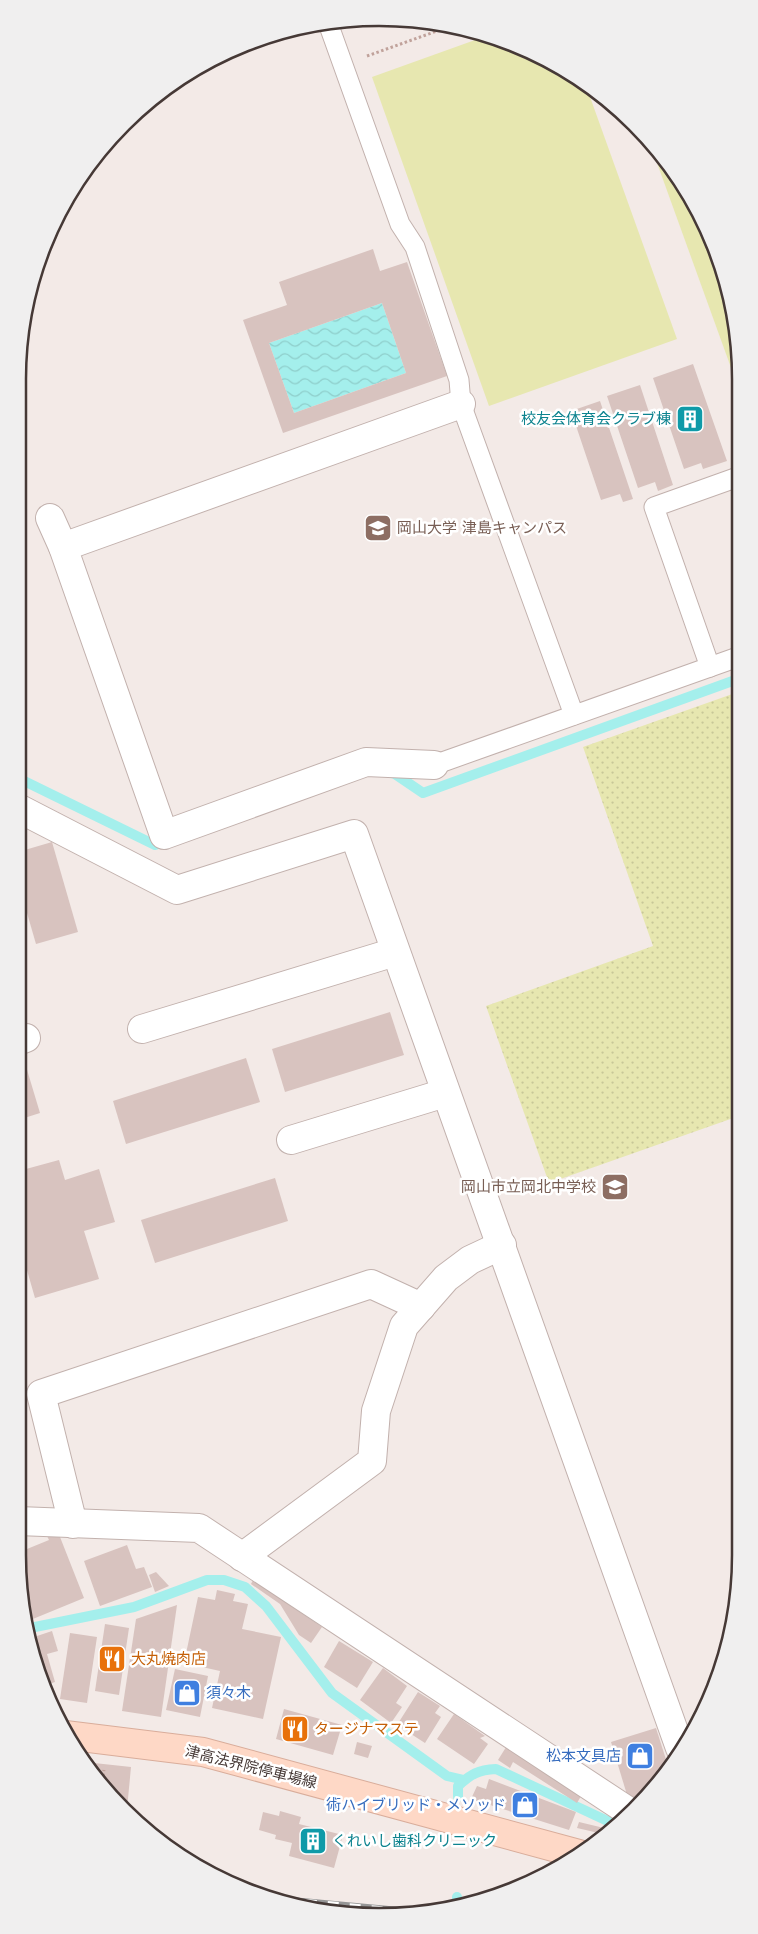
<svg xmlns="http://www.w3.org/2000/svg" width="758" height="1934" viewBox="0 0 758 1934" font-family="'Work Sans','Noto Sans JP',sans-serif">
<defs>
<pattern id="park-dots" width="8" height="8" patternUnits="userSpaceOnUse" patternTransform="scale(1.25)"><rect width="8" height="8" fill="#e7e7b0"/><path d="M2 2h.1M6 6h.1" fill="none" stroke="#c8c798" stroke-width="1.8" stroke-linecap="round"/></pattern>
<pattern id="water-waves" width="16" height="10" patternUnits="userSpaceOnUse" patternTransform="scale(1.25)"><rect width="16" height="10" fill="#a4efec"/><path d="M0 5q4-4 8 0t8 0" fill="none" stroke="#8fcecb"/></pattern>
</defs>
<rect width="100%" height="100%" fill="#f3eae7"/>
<g fill="#e7e7b0">
<polygon points="489,35 580,78 585,83 677,339 489,406 372,77"/>
<polygon points="648,138 703,219 737,332 738,387"/>
</g>
<polygon fill="url(#park-dots)" points="738,692 739,1116 549,1183 486,1006 653,946 583,747"/>
<polygon fill="url(#water-waves)" points="382,303 406,373 294,413 269,343"/>
<g fill="none" stroke-linecap="round" stroke-linejoin="round">
<g stroke="#a4efec" stroke-width="10">
<polyline points="387,772 395,774 423,793 738,679"/>
<polyline points="18,778 155,845 168,841"/>
<polyline points="30,1628 134,1607 207,1580 224,1580 245,1587 266,1606 332,1693 447,1776 464,1780"/>
<path d="M458 1797V1786C471 1774 478 1770 496 1769L614 1824"/>
<polyline points="457,1904 457,1897"/>
</g>
</g>
<g fill="#d8c3bf" fill-rule="evenodd">
<path d="M373 249 380 271 407 262 447 376 283 433 243 320 287 305 279 282ZM382 303 406 373 294 413 269 343Z"/>
<polygon points="693,364 727,461 703,469 701,463 684,469 653,378"/>
<polygon points="640,385 673,485 658,491 655,482 638,488 607,396"/>
<polygon points="600,401 633,499 623,502 620,494 601,500 571,411"/>
<polygon points="52,842 78,932 36,944 18,882 18,852"/>
<polygon points="390,1012 404,1055 285,1092 272,1049"/>
<polygon points="246,1058 260,1102 126,1144 113,1101"/>
<polygon points="25,1063 40,1113 18,1120 18,1065"/>
<polygon points="18,1143 26,1169 59,1160 65,1180 99,1169 115,1222 84,1231 99,1279 35,1298 18,1239"/>
<polygon points="275,1178 288,1221 155,1263 141,1220"/>
<polygon points="47,1536 60,1537 84,1598 28,1621 18,1548 26,1545 27,1549 49,1540"/>
<polygon points="127,1545 136,1569 144,1567 152,1587 100,1606 84,1561"/>
<polygon points="156,1572 169,1586 155,1592 149,1575"/>
<polygon points="253,1580 322,1627 311,1643 299,1635 280,1604 251,1584"/>
<polygon points="217,1590 235,1594 233,1601 248,1604 242,1629 281,1637 263,1719 212,1708 220,1671 184,1663 198,1597 215,1600"/>
<polygon points="177,1605 161,1717 122,1711 136,1619"/>
<polygon points="105,1624 129,1628 119,1695 95,1691"/>
<polygon points="52,1631 58,1651 47,1654 55,1682 43,1686 37,1671 31,1638"/>
<polygon points="70,1633 97,1637 87,1703 60,1699"/>
<polygon points="339,1641 373,1662 357,1688 324,1667"/>
<polygon points="383,1668 407,1686 396,1703 402,1707 391,1723 360,1700"/>
<polygon points="175,1669 208,1676 200,1717 166,1710"/>
<polygon points="418,1692 440,1706 435,1713 441,1717 425,1743 397,1725"/>
<polygon points="284,1709 342,1725 333,1755 276,1739"/>
<polygon points="454,1714 485,1736 480,1738 488,1744 474,1764 437,1739"/>
<polygon points="656,1728 669,1769 666,1775 637,1806 631,1808 611,1742"/>
<polygon points="357,1742 372,1746 368,1758 354,1754"/>
<polygon points="508,1744 584,1791 577,1803 513,1762 510,1768 498,1760"/>
<polygon points="85,1762 131,1767 127,1809 107,1793"/>
<polygon points="489,1779 576,1812 569,1830 471,1799 477,1786 486,1789"/>
<polygon points="280,1811 301,1817 299,1824 343,1835 334,1868 289,1856 292,1843 275,1839 276,1835 259,1830 263,1812 279,1816"/>
<polygon points="579,1822 604,1828 603,1834 577,1828"/>
</g>
<g fill="none" stroke-linecap="round" stroke-linejoin="round">
<g stroke="#c2b1ad" stroke-width="21">
<g id="lane">
<polyline points="328,23 400,224 415,247 459,380 461,404 574,715"/>
<polyline points="710,667 654,507 738,477"/>
<polyline points="434,765 738,657"/>
</g>
</g>
<g stroke="#c2b1ad" stroke-width="30">
<g id="street">
<polyline points="50,518 63,547 164,835 366,762 434,765"/>
<polyline points="63,547 461,404"/>
<polyline points="18,808 177,890 354,834 680,1748"/>
<polyline points="142,1029 395,952"/>
<polyline points="18,1041 26,1038"/>
<polyline points="291,1140 445,1093"/>
<polyline points="18,1521 199,1528 631,1813"/>
<polyline points="73,1524 41,1394 371,1284 421,1307"/>
<polyline points="242,1557 372,1461 376,1411 404,1326 446,1278 470,1260 502,1245"/>
</g>
</g>
<g stroke="#d9ad9b" stroke-width="30">
<polyline id="secondary" points="65,1735 203,1752 579,1854"/>
</g>
<g stroke="#c0a29b" stroke-width="3" stroke-dasharray="2.5 2.5" stroke-linecap="butt">
<polyline points="367,56 451,26"/>
<polyline points="102,1786 104,1770"/>
</g>
<use href="#lane" stroke="#fff" stroke-width="19"/>
<use href="#street" stroke="#fff" stroke-width="28"/>
<use href="#secondary" stroke="#fed8c6" stroke-width="28"/>
<g stroke="#969696" stroke-width="5.5">
<polyline id="rail" points="262,1897 413,1911"/>
</g>
<use href="#rail" stroke="#fff" stroke-width="4" stroke-dasharray="11" stroke-linecap="butt"/>
</g>
<defs>
<g id="building-square" transform="scale(1.4375)"><rect x="-9" y="-9" width="18" height="18" rx="4" fill="#0f9aa8" stroke="#fff"/><path d="M-4-6H4V6H1V3H-1V6H-4ZM-2.5-4.3h1.7v1.8h-1.7ZM.8-4.3h1.7v1.8H.8ZM-2.5-1h1.7V.8h-1.7ZM.8-1h1.7V.8H.8Z" fill="#fff"/></g>
<g id="university-square" transform="scale(1.4375)"><rect x="-9" y="-9" width="18" height="18" rx="4" fill="#8d6e63" stroke="#fff"/><path d="M0-5L7-2L0 1L-7-2ZM-4 1L0 2.5L4 1V4Q0 6-4 4Z" fill="#fff"/></g>
<g id="school-square" transform="scale(1.4375)"><rect x="-9" y="-9" width="18" height="18" rx="4" fill="#8d6e63" stroke="#fff"/><path d="M0-5L7-2L0 1L-7-2ZM-4 1L0 2.5L4 1V4Q0 6-4 4Z" fill="#fff"/></g>
<g id="restaurant-square" transform="scale(1.4375)"><rect x="-9" y="-9" width="18" height="18" rx="4" fill="#e8710a" stroke="#fff"/><path d="M-5-6h1v4h1v-4h1v4h1v-4h1v5L-1.5 .5V6h-2V.5L-5-1ZM5-6V6H3V1.5H1.5Q1.5-4 5-6Z" fill="#fff"/></g>
<g id="shop-square" transform="scale(1.4375)"><rect x="-9" y="-9" width="18" height="18" rx="4" fill="#3f7fe0" stroke="#fff"/><path d="M-5-2.5h2.3a2.7 3.5 0 0 1 5.4 0H5L5.5 6h-11ZM-1.5-2.5h3a1.5 2.3 0 0 0-3 0Z" fill="#fff"/></g>
</defs>
<g fill-rule="evenodd">
<use href="#building-square" x="690" y="419"/>
<use href="#university-square" x="378" y="528"/>
<use href="#school-square" x="615" y="1187"/>
<use href="#restaurant-square" x="112" y="1659"/>
<use href="#shop-square" x="187" y="1693"/>
<use href="#restaurant-square" x="295" y="1729"/>
<use href="#shop-square" x="640" y="1756"/>
<use href="#shop-square" x="525" y="1805"/>
<use href="#building-square" x="313" y="1841"/>
</g>
<g text-anchor="middle" dominant-baseline="central" stroke-width="5" stroke-linejoin="round" paint-order="stroke">
<g font-size="15" fill="#0d838f" stroke="#fff" text-anchor="end">
<text x="671" y="419">校友会体育会クラブ棟</text>
<text x="332" y="1841" text-anchor="start">くれいし歯科クリニック</text>
</g>
<g font-size="15" fill="#785e54" stroke="#fff" text-anchor="start">
<text x="397" y="528">岡山大学 津島キャンパス</text>
<text x="596" y="1187" text-anchor="end">岡山市立岡北中学校</text>
</g>
<g font-size="15" fill="#c56008" stroke="#fff" text-anchor="start">
<text x="131" y="1659">大丸焼肉店</text>
<text x="314" y="1729">タージナマステ</text>
</g>
<g font-size="15" fill="#366cbe" stroke="#fff" text-anchor="end">
<text x="206" y="1693" text-anchor="start">須々木</text>
<text x="621" y="1756">松本文具店</text>
<text x="506" y="1805">術ハイブリッド・メソッド</text>
</g>
<g font-size="15" fill="#463936" stroke="#fff">
<text transform="translate(251 1767) rotate(14)">津高法界院停車場線</text>
</g>
</g>
<path d="M0 0H758V1934H0ZM379 26H379A353 353 0 0 1 732 379V1555A353 353 0 0 1 379 1908H379A353 353 0 0 1 26 1555V379A353 353 0 0 1 379 26Z" fill="#f0efef" fill-rule="evenodd"/>
<path fill="none" stroke="#463936" stroke-width="2.5" d="M379 26H379A353 353 0 0 1 732 379V1555A353 353 0 0 1 379 1908H379A353 353 0 0 1 26 1555V379A353 353 0 0 1 379 26Z"/>
</svg>
